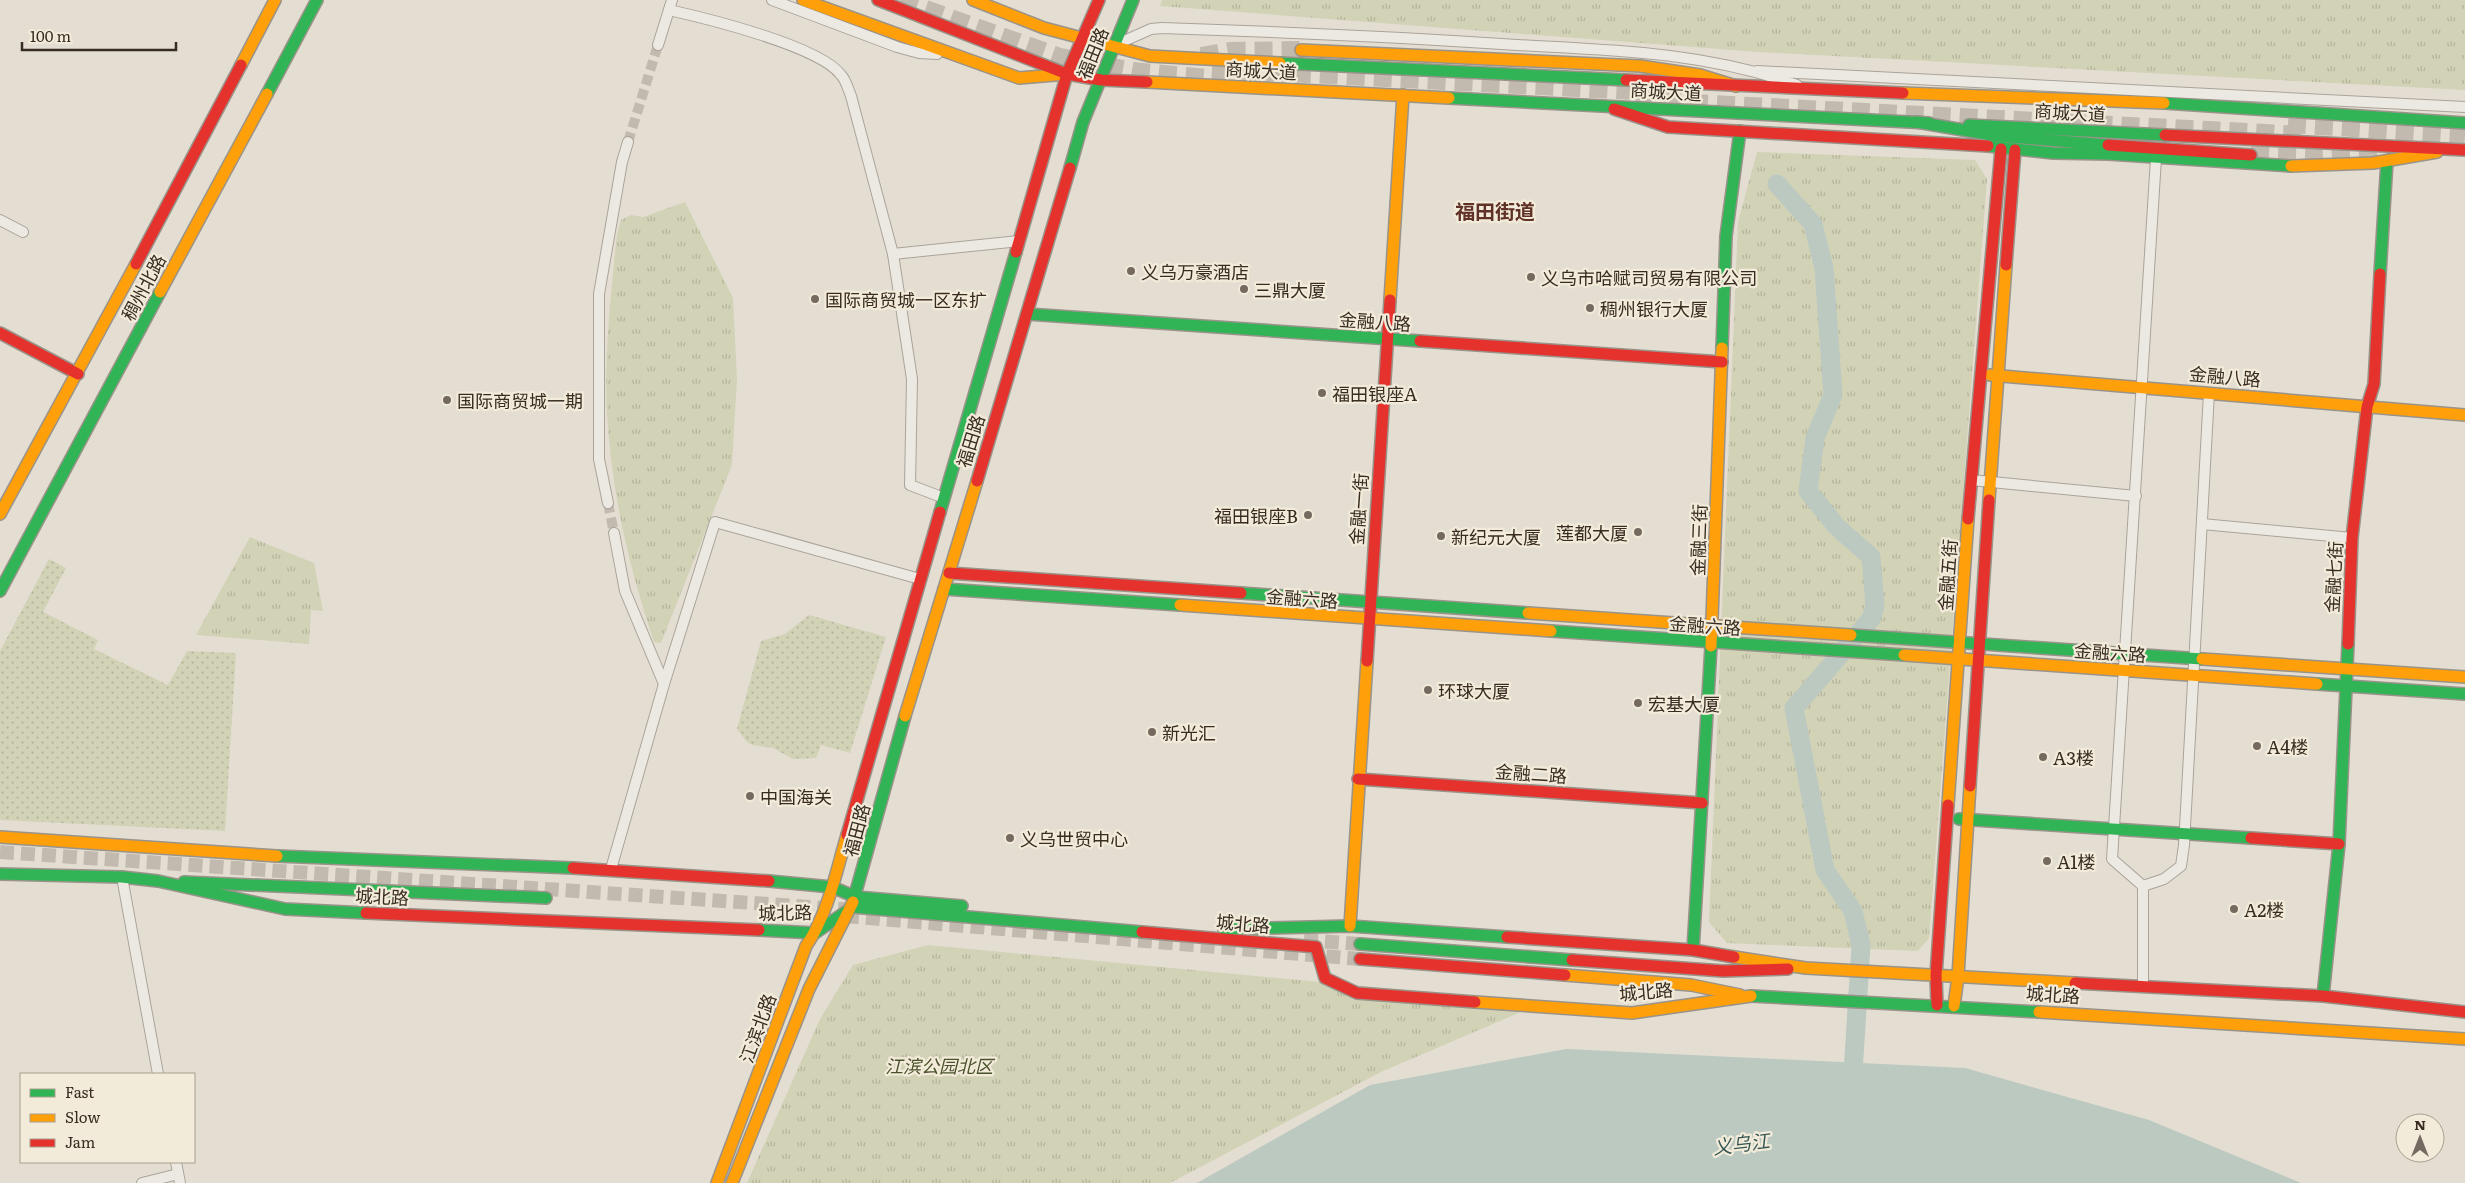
<svg xmlns="http://www.w3.org/2000/svg" width="2465" height="1183" viewBox="0 0 2465 1183" font-family="Literata,'Noto Sans SC',serif">
<defs>
<pattern id="grass-dots" width="8" height="8" patternUnits="userSpaceOnUse" patternTransform="scale(1.25)"><rect width="8" height="8" fill="#d2d2b6"/><path d="M2 2h.1M6 6h.1" fill="none" stroke="#b5b49c" stroke-width="1.8" stroke-linecap="round"/></pattern>
<pattern id="park-tufts" width="24" height="20" patternUnits="userSpaceOnUse" patternTransform="scale(1.25)"><rect width="24" height="20" fill="#d2d2b6"/><path d="M3 7l-1-3M5 7V3M7 7l1-3M15 17l-1-3M17 17v-4M19 17l1-3" fill="none" stroke="#b5b49c"/></pattern>
</defs>
<rect width="100%" height="100%" fill="#e4ded2"/>
<g fill="url(#grass-dots)">
<polygon points="49,559 66,568 43,612 98,640 94,649 168,685 187,651 236,653 225,831 0,820 0,651"/>
<polygon points="809,615 886,637 850,753 821,745 816,758 793,759 773,748 752,745 746,741 737,729 761,641 785,634"/>
</g>
<g fill="url(#park-tufts)">
<polygon points="1162,0 2465,0 2465,90 1758,52 1160,6"/>
<polygon points="1757,152 1975,160 1987,179 1929,938 1918,951 1727,943 1709,922 1738,222"/>
<path d="M685 202 733 298 737 379 732 465 661 643 654 642C629 567 611 491 607 412 604 353 611 293 617 234L621 220 631 215 643 217Z"/>
<polygon points="250,537 314,563 323,611 311,610 309,644 196,635"/>
<polygon points="928,945 1542,1003 1381,1072 1170,1183 747,1183 820,1019 853,965"/>
</g>
<polygon fill="#bcc9c0" points="1566,1049 1965,1068 2149,1120 2301,1183 1197,1183 1370,1085"/>
<g fill="none" stroke-linecap="round" stroke-linejoin="round">
<polyline stroke="#bcc9c0" stroke-width="19" points="1777,184 1813,224 1824,268 1833,395 1815,438 1808,491 1837,527 1871,557 1875,606 1871,619 1794,708 1825,870 1853,911 1861,945 1852,1089"/>
<g stroke="#c2baaf" stroke-width="10" stroke-dasharray="10 5" stroke-linecap="butt">
<polyline points="628,142 658,45"/>
<polyline points="608,503 614,533"/>
</g>
<g stroke="#c2baaf" stroke-width="14" stroke-dasharray="14 7" stroke-linecap="butt">
<polyline points="0,852 856,910"/>
<polyline points="845,916 1360,959"/>
<polyline points="1304,940 1360,944"/>
</g>
<g stroke="#c2baaf" stroke-width="18" stroke-dasharray="18 9" stroke-linecap="butt">
<polyline points="900,0 1060,57 1133,71 1228,80"/>
<polyline points="1201,56 1230,51 1301,50"/>
<polyline points="1212,69 1653,92"/>
<polyline points="1636,100 2304,135"/>
<polyline points="2288,124 2465,135"/>
<polyline points="2251,155 2309,157 2403,151"/>
</g>
<g stroke="#aaa39a" stroke-width="12">
<g id="street">
<polyline points="772,0 897,47 919,53 937,54"/>
<path d="M669 10C705 18 820 46 841 75 846 80 848 89 851 96L893 254 912 379 910 485 944 498"/>
<polyline points="658,45 672,0"/>
<path d="M1115 45 1151 29 1162 28C1280 32 1399 37 1517 45 1613 50 1705 52 1797 85"/>
<polyline points="1757,71 2465,107"/>
<polyline points="0,220 23,232"/>
<polyline points="893,254 1019,241"/>
<polyline points="1971,480 2136,496"/>
<polyline points="608,503 599,459 599,294 622,162 628,142"/>
<polyline points="2202,524 2352,538"/>
<polyline points="614,533 625,591 664,684"/>
<polyline points="611,869 664,684 715,522 920,579"/>
<polyline points="122,877 158,1074"/>
<polyline points="2143,886 2112,859 2156,158"/>
<polyline points="2143,986 2143,886 2164,879 2181,866 2184,845 2209,393"/>
<polyline points="176,1162 180,1183"/>
<polyline points="142,1183 178,1174"/>
</g>
</g>
<g stroke="#99938a" stroke-width="14">
<g id="fast">
<polyline points="1280,63 1626,80"/>
<polyline points="267,94 317,0"/>
<polyline points="1449,98 1929,123"/>
<polyline points="2164,103 2465,123"/>
<polyline points="1917,122 1998,136 2108,145"/>
<polyline points="1969,125 2165,135"/>
<polyline points="1988,146 2053,153 2108,154 2291,166"/>
<polyline points="1070,168 1083,122 1133,0"/>
<polyline points="2380,274 2387,161"/>
<polyline points="1027,314 1420,341"/>
<polyline points="1722,348 1726,236 1740,131"/>
<polyline points="940,512 1016,252"/>
<polyline points="944,589 1180,605"/>
<polyline points="0,591 160,292"/>
<polyline points="1241,593 1528,613"/>
<polyline points="1551,631 1904,655"/>
<polyline points="1851,635 2202,659"/>
<polyline points="2317,684 2465,694"/>
<polyline points="1959,819 2251,838"/>
<polyline points="277,856 573,868"/>
<polyline points="0,874 122,877 158,881 285,909 366,913"/>
<polyline points="769,881 832,887 856,897 962,906"/>
<polyline points="184,882 546,898"/>
<polyline points="853,902 905,716"/>
<polyline points="1224,929 1350,926 1507,937"/>
<polyline points="759,930 815,933 853,907 1142,932"/>
<polyline points="1360,944 1572,960"/>
<polyline points="1693,950 1711,646"/>
<polyline points="1751,996 2039,1012"/>
<polyline points="2323,996 2339,844 2348,644"/>
</g>
</g>
<g stroke="#99938a" stroke-width="14">
<g id="slow">
<polyline points="803,0 1019,78 1067,74"/>
<polyline points="973,0 1044,28 1150,56 1280,63"/>
<polyline points="1301,50 1640,66 1700,75 1736,86"/>
<polyline points="241,65 275,0"/>
<polyline points="1147,82 1449,98"/>
<polyline points="1903,93 2164,103"/>
<polyline points="2291,166 2373,163 2437,152"/>
<polyline points="160,292 267,94"/>
<polyline points="1390,300 1403,95"/>
<polyline points="1990,375 2465,415"/>
<polyline points="1989,500 2006,265"/>
<polyline points="0,514 136,264"/>
<polyline points="1180,605 1551,631"/>
<polyline points="1528,613 1851,635"/>
<polyline points="1711,646 1722,348"/>
<polyline points="1904,655 2317,684"/>
<polyline points="2202,659 2465,677"/>
<polyline points="905,716 977,481"/>
<polyline points="1948,805 1968,519"/>
<polyline points="0,837 277,856"/>
<polyline points="1350,926 1367,661"/>
<polyline points="1734,957 1806,968 2075,983"/>
<polyline points="1565,975 1691,985 1740,995"/>
<polyline points="1475,1002 1632,1013 1751,996"/>
<polyline points="1954,1006 1958,976 1970,786"/>
<polyline points="2039,1012 2465,1039"/>
<path d="M717 1183 806 946C828 914 836 872 847 835"/>
<polyline points="732,1183 809,989 853,902"/>
</g>
</g>
<g stroke="#99938a" stroke-width="14">
<g id="jam">
<polyline points="878,0 1067,74 1101,80 1147,82"/>
<polyline points="1626,80 1903,93"/>
<polyline points="1614,109 1668,127 1988,146"/>
<polyline points="2165,135 2465,150"/>
<polyline points="2108,145 2251,155"/>
<polyline points="1016,252 1067,74 1099,0"/>
<polyline points="136,264 241,65"/>
<polyline points="2006,265 2015,150"/>
<polyline points="0,333 78,374"/>
<polyline points="1420,341 1722,362"/>
<polyline points="977,481 1070,168"/>
<polyline points="1968,519 2001,149"/>
<polyline points="949,573 1241,593"/>
<polyline points="2348,644 2352,538 2367,407 2374,384 2380,274"/>
<polyline points="1367,661 1390,300"/>
<polyline points="1358,779 1702,803"/>
<polyline points="1970,786 1989,500"/>
<polyline points="847,835 940,512"/>
<polyline points="2251,838 2339,844"/>
<polyline points="573,868 769,881"/>
<polyline points="366,913 759,930"/>
<polyline points="1142,932 1316,947 1325,978 1357,993 1475,1002"/>
<polyline points="1507,937 1693,950 1734,957"/>
<polyline points="1360,959 1565,975"/>
<polyline points="1572,960 1723,971 1788,969"/>
<polyline points="2075,983 2323,996 2465,1012"/>
<polyline points="1937,1005 1936,975 1948,805"/>
</g>
</g>
<use href="#street" stroke="#ece9e2" stroke-width="10"/>
<use href="#fast" stroke="#30b455" stroke-width="11"/>
<use href="#slow" stroke="#ff9f0a" stroke-width="11"/>
<use href="#jam" stroke="#e5322d" stroke-width="11"/>
</g>
<g fill="#746a60" stroke="#f3ebd9" stroke-width="2">
<circle cx="1131" cy="271" r="5"/>
<circle cx="1531" cy="277" r="5"/>
<circle cx="1244" cy="289" r="5"/>
<circle cx="815" cy="299" r="5"/>
<circle cx="1590" cy="308" r="5"/>
<circle cx="1322" cy="393" r="5"/>
<circle cx="447" cy="400" r="5"/>
<circle cx="1308" cy="515" r="5"/>
<circle cx="1638" cy="532" r="5"/>
<circle cx="1441" cy="536" r="5"/>
<circle cx="1428" cy="690" r="5"/>
<circle cx="1638" cy="703" r="5"/>
<circle cx="1152" cy="732" r="5"/>
<circle cx="2257" cy="746" r="5"/>
<circle cx="2043" cy="757" r="5"/>
<circle cx="750" cy="796" r="5"/>
<circle cx="1010" cy="838" r="5"/>
<circle cx="2047" cy="861" r="5"/>
<circle cx="2234" cy="909" r="5"/>
</g>
<g text-anchor="middle" dominant-baseline="central" stroke-width="4.5" stroke-linejoin="round" paint-order="stroke">
<g font-size="18" fill="#382c22" stroke="#f3ebd9">
<text transform="translate(1092 53) rotate(-68)">福田路</text>
<text transform="translate(1261 70) rotate(3)">商城大道</text>
<text transform="translate(1666 91) rotate(3)">商城大道</text>
<text transform="translate(2070 112) rotate(3)">商城大道</text>
<text transform="translate(143 287) rotate(-62)">稠州北路</text>
<text transform="translate(1375 321) rotate(4)">金融八路</text>
<text transform="translate(2225 376) rotate(5)">金融八路</text>
<text transform="translate(970 441) rotate(-73)">福田路</text>
<text transform="translate(1358 509) rotate(-86)">金融一街</text>
<text transform="translate(1698 540) rotate(-88)">金融三街</text>
<text transform="translate(1947 575) rotate(-86)">金融五街</text>
<text transform="translate(2333 577) rotate(-87)">金融七街</text>
<text transform="translate(1302 598) rotate(4)">金融六路</text>
<text transform="translate(1705 625) rotate(4)">金融六路</text>
<text transform="translate(2110 652) rotate(4)">金融六路</text>
<text transform="translate(1531 773) rotate(4)">金融二路</text>
<text transform="translate(856 830) rotate(-75)">福田路</text>
<text transform="translate(382 896) rotate(3)">城北路</text>
<text transform="translate(785 912) rotate(-1)">城北路</text>
<text transform="translate(1243 923) rotate(5)">城北路</text>
<text transform="translate(1646 991) rotate(-5)">城北路</text>
<text transform="translate(2053 994) rotate(4)">城北路</text>
<text transform="translate(757 1028) rotate(-70)">江滨北路</text>
</g>
<g font-size="18" fill="#382c22" stroke="#f3ebd9" text-anchor="start">
<text x="1141" y="271">义乌万豪酒店</text>
<text x="1541" y="277">义乌市哈赋司贸易有限公司</text>
<text x="1254" y="289">三鼎大厦</text>
<text x="825" y="299">国际商贸城一区东扩</text>
<text x="1600" y="308">稠州银行大厦</text>
<text x="1332" y="393">福田银座A</text>
<text x="457" y="400">国际商贸城一期</text>
<text x="1298" y="515" text-anchor="end">福田银座B</text>
<text x="1628" y="532" text-anchor="end">莲都大厦</text>
<text x="1451" y="536">新纪元大厦</text>
<text x="1438" y="690">环球大厦</text>
<text x="1648" y="703">宏基大厦</text>
<text x="1162" y="732">新光汇</text>
<text x="2267" y="746">A4楼</text>
<text x="2053" y="757">A3楼</text>
<text x="760" y="796">中国海关</text>
<text x="1020" y="838">义乌世贸中心</text>
<text x="2057" y="861">A1楼</text>
<text x="2244" y="909">A2楼</text>
</g>
<g font-size="18" font-style="italic" fill="#49522b" stroke="#f3ebd9">
<text x="939" y="1065">江滨公园北区</text>
</g>
<g font-size="19" font-style="italic" fill="#335653" stroke="#f3ebd9">
<text transform="translate(1741 1143) rotate(-7)">义乌江</text>
</g>
<g font-size="20" font-weight="bold" fill="#603126" stroke="#f3ebd9">
<text x="1495" y="210">福田街道</text>
</g>
</g>
<rect x="20" y="1073" width="175" height="90" fill="#f3ebd9" stroke="#a89f90"/>
<rect x="30" y="1089" width="25" height="8" fill="#30b455" stroke="#a89f90"/>
<text x="65" y="1098" font-size="15" fill="#382c22">Fast</text>
<rect x="30" y="1114" width="25" height="8" fill="#ff9f0a" stroke="#a89f90"/>
<text x="65" y="1123" font-size="15" fill="#382c22">Slow</text>
<rect x="30" y="1139" width="25" height="8" fill="#e5322d" stroke="#a89f90"/>
<text x="65" y="1148" font-size="15" fill="#382c22">Jam</text>
<g transform="translate(2420 1138)"><circle r="24" fill="#f3ebd9" stroke="#a89f90"/>
<path d="M0-4L9 19L0 12L-9 19Z" fill="#746a60"/>
<text y="-8" font-size="14" font-weight="bold" text-anchor="middle" fill="#382c22">N</text>
</g>
<path d="M22 42v8h154v-8" fill="none" stroke="#382c22" stroke-width="2.5"/>
<text x="30" y="42" font-size="15" fill="#382c22" stroke="#f3ebd9" stroke-width="4" paint-order="stroke">100 m</text>
</svg>
